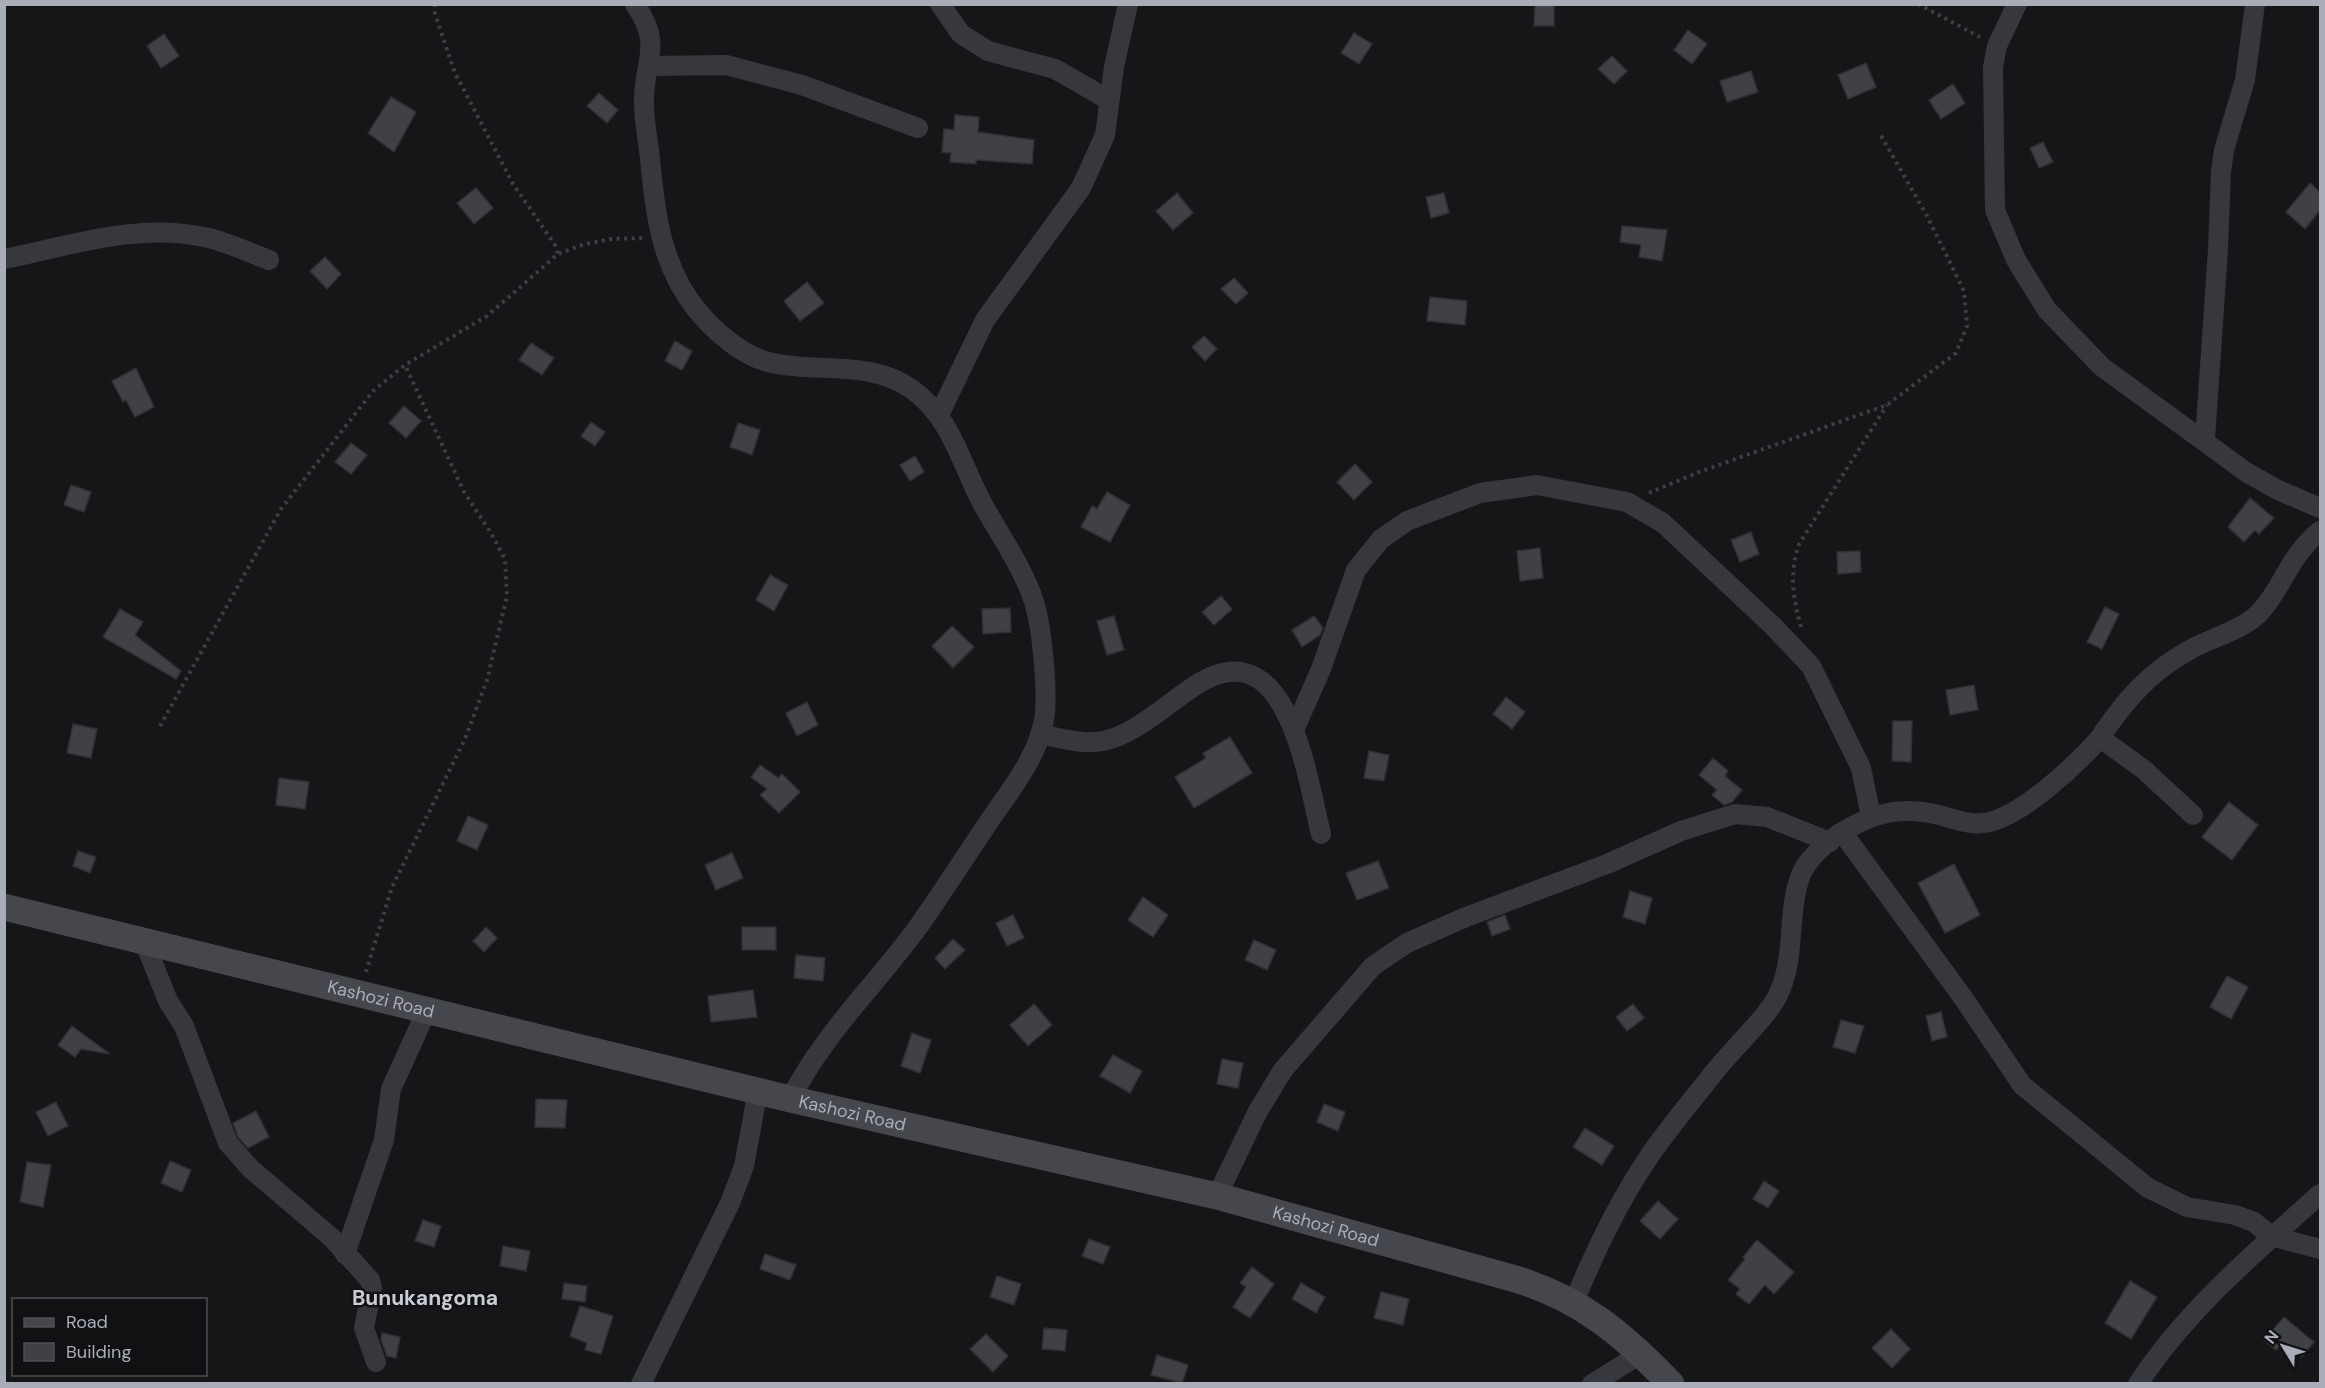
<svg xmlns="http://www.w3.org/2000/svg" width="2325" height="1388" viewBox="0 0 2325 1388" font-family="'DM Sans',sans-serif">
<rect width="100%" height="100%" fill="#161618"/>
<g fill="#404145" stroke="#303034" stroke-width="1.5">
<polygon points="1535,4 1554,4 1554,26 1534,26"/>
<polygon points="1688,30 1707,44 1692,64 1674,50"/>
<polygon points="1354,33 1372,44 1359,64 1341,53"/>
<polygon points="164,34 179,56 161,68 147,46"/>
<polygon points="1612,56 1627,71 1614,84 1598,69"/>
<polygon points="1866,63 1876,87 1848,99 1838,75"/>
<polygon points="1751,71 1758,92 1727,102 1720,81"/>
<polygon points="1953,84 1965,103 1941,119 1929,100"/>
<polygon points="599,93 618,110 607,123 587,106"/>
<polygon points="391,97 416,112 394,152 368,133"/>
<polygon points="955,115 979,117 978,132 1034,140 1032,164 976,160 976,164 950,162 951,153 942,152 944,129 954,130"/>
<polygon points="2043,142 2053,162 2039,168 2030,148"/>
<polygon points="2310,183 2320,192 2320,210 2305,229 2286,212"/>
<polygon points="476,188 493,208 474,224 457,203"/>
<polygon points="1177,193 1193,213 1173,230 1156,211"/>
<polygon points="1444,193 1449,213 1431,218 1426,197"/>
<polygon points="1622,226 1667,230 1662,261 1639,257 1641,245 1620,242"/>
<polygon points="325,257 341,274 327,289 310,271"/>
<polygon points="1234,278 1248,293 1236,304 1221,289"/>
<polygon points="807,282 824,303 800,321 784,301"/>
<polygon points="1430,297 1467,301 1465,325 1427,321"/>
<polygon points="1204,336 1217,349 1205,361 1192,347"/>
<polygon points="675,341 692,351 682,370 665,361"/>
<polygon points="531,343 554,358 542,375 519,360"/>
<polygon points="136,368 154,407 135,417 126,400 123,402 112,381"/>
<polygon points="404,406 421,421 406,438 389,423"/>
<polygon points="591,422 605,432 595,446 581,436"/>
<polygon points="738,423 760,430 752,455 730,447"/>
<polygon points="351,443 367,455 351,474 335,462"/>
<polygon points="915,456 924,472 910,481 900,465"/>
<polygon points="1355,464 1372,482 1354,500 1337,482"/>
<polygon points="71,485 91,492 84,512 64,505"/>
<polygon points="1107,492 1130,505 1110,542 1081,527 1092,506 1097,509"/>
<polygon points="2250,498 2274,518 2259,534 2255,530 2244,542 2228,527"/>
<polygon points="1751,532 1759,554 1740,562 1731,540"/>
<polygon points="1540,548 1543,578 1520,581 1517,551"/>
<polygon points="1860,551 1861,572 1838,574 1837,552"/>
<polygon points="770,575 788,585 774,611 756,600"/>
<polygon points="1221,596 1232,609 1214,625 1202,612"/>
<polygon points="2105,607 2119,614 2102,649 2087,642"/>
<polygon points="1010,608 1011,632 983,634 982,609"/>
<polygon points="120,609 143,622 135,635 181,671 176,679 103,637"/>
<polygon points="1114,616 1124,650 1107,655 1097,621"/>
<polygon points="1314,616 1323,628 1320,635 1302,647 1292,630"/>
<polygon points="952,626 974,647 953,668 932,646"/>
<polygon points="1974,685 1978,710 1950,715 1946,690"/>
<polygon points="1506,697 1525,712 1512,729 1493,714"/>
<polygon points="807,702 818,725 797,736 786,713"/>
<polygon points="1893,721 1912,721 1911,762 1892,761"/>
<polygon points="73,724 97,729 91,758 67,753"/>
<polygon points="1230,737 1252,773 1194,808 1175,777 1206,758 1203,753"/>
<polygon points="1369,751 1389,755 1384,781 1364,778"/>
<polygon points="1713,758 1728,771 1725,776 1742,790 1732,802 1724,805 1712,795 1717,790 1699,775"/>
<polygon points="760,765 778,778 782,774 800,792 779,813 760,795 767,789 751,777"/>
<polygon points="279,778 309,782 305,809 276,805"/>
<polygon points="2229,802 2258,825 2232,860 2202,837"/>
<polygon points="468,816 488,825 477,850 457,841"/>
<polygon points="78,851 96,857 90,873 73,866"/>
<polygon points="732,853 743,878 716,890 705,865"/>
<polygon points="1378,861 1389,888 1357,900 1346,873"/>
<polygon points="1954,864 1980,915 1945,933 1918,883"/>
<polygon points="1630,891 1652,898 1645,924 1623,917"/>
<polygon points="1143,897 1168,915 1153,937 1128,920"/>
<polygon points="1013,915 1024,938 1007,946 996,923"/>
<polygon points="1505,915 1510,929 1492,936 1487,922"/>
<polygon points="486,927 497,938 484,952 473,941"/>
<rect x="742" y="927" width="34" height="23"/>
<polygon points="953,939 965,950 945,969 935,958"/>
<polygon points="1254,940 1276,950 1267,970 1245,960"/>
<polygon points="796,955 825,958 823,981 794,978"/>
<polygon points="2227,976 2248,987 2231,1019 2210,1007"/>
<polygon points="753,990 757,1017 711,1022 708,996"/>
<polygon points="1034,1004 1052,1025 1028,1046 1010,1025"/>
<polygon points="1633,1004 1644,1018 1627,1031 1616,1017"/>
<polygon points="1941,1012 1947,1037 1932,1041 1926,1016"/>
<polygon points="1841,1020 1864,1026 1855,1053 1833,1047"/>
<polygon points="72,1026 110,1054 81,1049 75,1057 58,1045"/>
<polygon points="912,1033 931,1040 920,1073 901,1066"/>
<polygon points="1113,1055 1142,1071 1130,1093 1100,1076"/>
<polygon points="1222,1059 1243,1063 1238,1088 1217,1084"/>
<polygon points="536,1099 567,1100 565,1128 535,1127"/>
<polygon points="56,1102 68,1126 48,1136 36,1112"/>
<polygon points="1324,1104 1345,1112 1338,1131 1317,1122"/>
<polygon points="256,1111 269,1137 248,1148 238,1137 233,1123"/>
<polygon points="1585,1128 1614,1146 1602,1165 1573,1147"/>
<polygon points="170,1161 191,1170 182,1192 161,1183"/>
<polygon points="27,1162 51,1165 43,1207 20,1202"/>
<polygon points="1764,1181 1779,1191 1768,1208 1753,1199"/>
<polygon points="1658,1201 1678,1219 1660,1239 1640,1221"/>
<polygon points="423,1220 441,1226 434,1247 415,1241"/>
<polygon points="1089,1239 1110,1247 1103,1264 1082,1256"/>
<polygon points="1757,1240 1794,1272 1774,1294 1765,1285 1749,1304 1736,1294 1740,1289 1728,1280 1745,1259 1743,1257"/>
<polygon points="503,1246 530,1251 526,1271 500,1266"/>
<polygon points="765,1254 796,1265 790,1280 760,1269"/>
<polygon points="1252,1267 1274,1284 1250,1318 1233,1307 1246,1287 1240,1283"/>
<polygon points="997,1276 1021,1284 1014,1305 990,1297"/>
<polygon points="2130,1281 2157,1297 2131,1339 2105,1323"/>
<polygon points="564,1283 587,1286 585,1302 562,1299"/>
<polygon points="1301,1283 1325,1297 1316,1313 1292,1299"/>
<polygon points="1381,1292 1409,1299 1403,1325 1374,1318"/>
<polygon points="580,1306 613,1316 601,1354 585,1350 587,1343 570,1336"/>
<polygon points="2284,1317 2314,1342 2302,1357 2283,1342 2276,1350 2264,1340"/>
<polygon points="1044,1328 1067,1330 1065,1351 1042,1349"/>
<polygon points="1891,1329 1910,1349 1892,1368 1872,1348"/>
<polygon points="382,1333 400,1337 396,1358 387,1356 381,1340"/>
<polygon points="986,1334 1008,1356 993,1372 970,1349"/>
<polygon points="1157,1355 1188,1365 1182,1383 1151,1375"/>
</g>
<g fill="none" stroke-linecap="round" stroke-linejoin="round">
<g stroke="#3d3f44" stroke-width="4" stroke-dasharray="3 4.5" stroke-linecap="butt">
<polyline points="435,4 435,14 455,73 513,184 555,245 558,254"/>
<polyline points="1918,4 1980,37"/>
<polyline points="1649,493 1699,472 1887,405 1956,353 1967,326 1964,291 1927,216 1879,132"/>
<path d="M1801 627C1793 597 1789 574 1799 544L1887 405"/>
<polyline points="160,726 281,509 373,391 405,365 487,316 558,254 585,244 611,239 644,238"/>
<polyline points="366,972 392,887 465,739 487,680 507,596 505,559 491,533 464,492 405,365"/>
</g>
<g stroke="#37383d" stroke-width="20">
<path d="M635 4C662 45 646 55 644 97 643 118 648 138 650 159 655 213 661 265 696 309 713 330 741 355 768 362 815 374 867 359 910 388 953 417 962 469 986 510 1002 538 1021 566 1032 596 1042 622 1047 684 1045 713 1041 754 1010 790 988 823 965 857 942 893 918 927 887 970 849 1008 819 1052 808 1067 799 1083 790 1099"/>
<polyline points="940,4 961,34 988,51 1055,69 1109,100"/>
<polyline points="2017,4 1997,46 1993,67 1995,210 2016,260 2047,310 2102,367 2161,410 2246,472 2278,490 2320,508"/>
<polyline points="649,66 726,65 802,85 918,128"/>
<path d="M4 259C74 245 137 222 209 238 229 243 250 253 269 260"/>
<polyline points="939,415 985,320 1081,188 1105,135 1114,67 1128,4"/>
<polyline points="2205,439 2218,250 2221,172 2224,150 2245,80 2255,4"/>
<polyline points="1295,728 1321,669 1356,570 1381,539 1407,521 1480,493 1537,485 1627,502 1663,523 1772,625 1811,666 1861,768 1871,816"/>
<path d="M1040 734C1060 738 1083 745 1103 741 1135 735 1169 702 1196 685 1288 626 1307 778 1321 834"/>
<path d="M2099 739C2126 699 2150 671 2193 648 2214 637 2245 629 2261 611 2285 584 2288 557 2320 531"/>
<polyline points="1842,832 1964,999 2022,1085 2148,1188 2187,1207 2235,1215 2254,1222 2271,1236 2320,1249"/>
<polyline points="144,941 168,1001 184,1026 228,1143 250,1168 332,1238 370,1280 372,1288 364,1328 376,1362"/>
<polyline points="1217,1196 1258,1111 1283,1070 1373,966 1407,943 1466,917 1607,864 1681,831 1735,814 1767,817 1830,842"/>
<polyline points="345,1254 384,1140 391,1089 427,1010"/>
<path d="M1574 1302C1594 1253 1617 1205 1646 1161 1666 1131 1690 1103 1712 1075 1729 1052 1767 1018 1778 995 1796 958 1787 917 1799 880 1804 861 1828 840 1844 831 1875 812 1904 806 1939 815 1953 819 1969 825 1983 823 2019 819 2075 766 2099 739L2106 742 2143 769 2193 815"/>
<polyline points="641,1384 730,1203 744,1166 758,1090"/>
<polyline points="1592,1384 1642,1353"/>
<path d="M2138 1384C2187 1309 2255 1253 2320 1194"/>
</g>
<path stroke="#45474d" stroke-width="27" id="s1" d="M4 907 790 1099 1217 1196 1512 1278C1580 1298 1622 1333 1671 1384"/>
</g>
<g text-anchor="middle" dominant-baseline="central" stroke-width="5" stroke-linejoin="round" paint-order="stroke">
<g font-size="18" fill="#a8adb8" stroke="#111113">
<text stroke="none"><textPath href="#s1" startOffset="388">Kashozi Road</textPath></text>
<text stroke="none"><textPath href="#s1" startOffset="873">Kashozi Road</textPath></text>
<text stroke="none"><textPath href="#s1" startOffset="1360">Kashozi Road</textPath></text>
</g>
<g font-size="21" font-weight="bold" fill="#c9ccd4" stroke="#111113">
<text x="425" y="1298">Bunukangoma</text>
</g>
</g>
<rect width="2325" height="1388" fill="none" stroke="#a8adb8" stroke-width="12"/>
<rect x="12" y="1298" width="195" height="78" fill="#111113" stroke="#4d4f55" stroke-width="1.5"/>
<rect x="24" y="1318" width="30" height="9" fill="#45474d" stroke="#4d4f55" stroke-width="1.5"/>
<text x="66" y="1328" font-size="18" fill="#a8adb8">Road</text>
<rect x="24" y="1343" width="30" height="18" fill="#404145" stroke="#4d4f55" stroke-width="1.5"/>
<text x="66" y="1358" font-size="18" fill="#a8adb8">Building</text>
<g transform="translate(2283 1346) rotate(308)" stroke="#111113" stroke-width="4.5" paint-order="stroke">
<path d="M0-4.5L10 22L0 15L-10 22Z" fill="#a8adb8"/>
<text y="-9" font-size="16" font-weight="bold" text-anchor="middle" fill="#a8adb8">N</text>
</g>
</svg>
